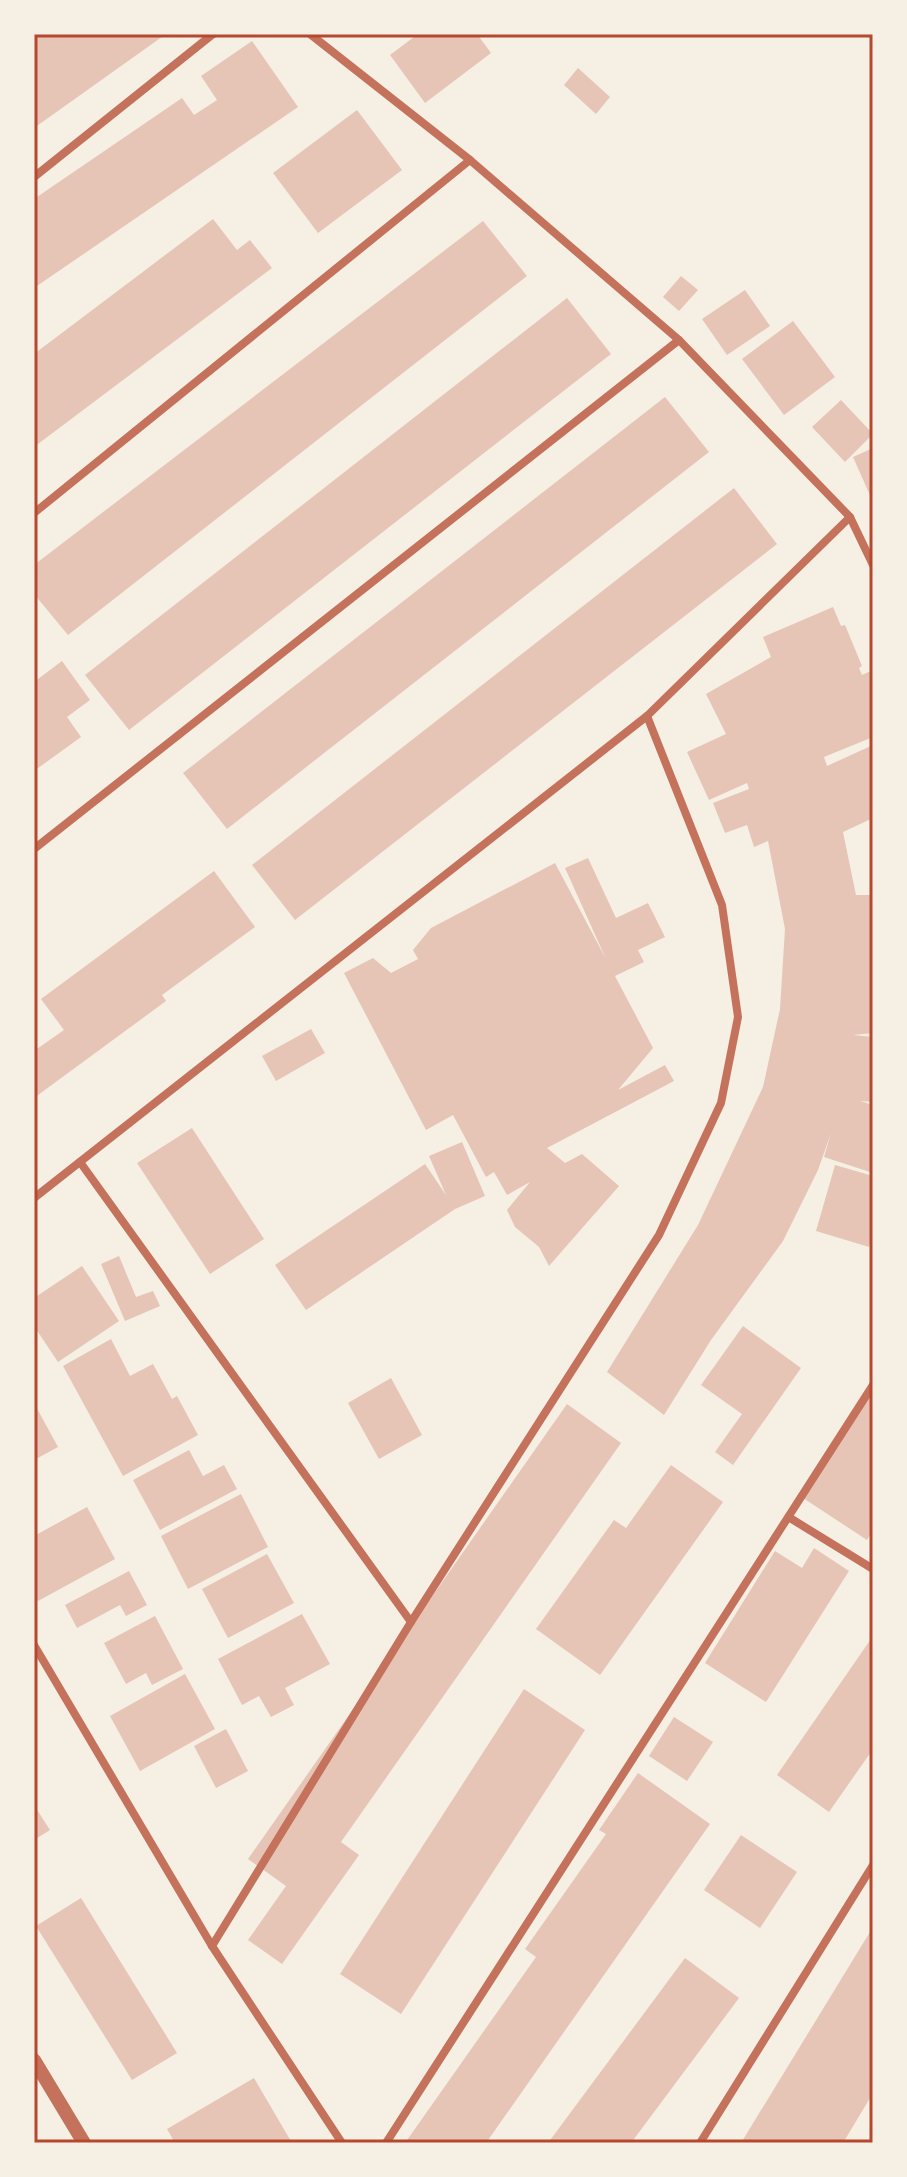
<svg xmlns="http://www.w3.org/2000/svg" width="907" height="2177" viewBox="0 0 907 2177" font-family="Jost,sans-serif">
<rect width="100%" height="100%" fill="#f6efe4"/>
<g fill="#e6c5b7">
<polygon points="34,34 166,34 34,128"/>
<polygon points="418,34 477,34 491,53 425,103 390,55"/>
<polygon points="252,41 298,107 34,288 34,199 182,98 194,115 217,100 201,76"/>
<polygon points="578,68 610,97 596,114 564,85"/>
<polygon points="357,110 402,170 318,233 273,173"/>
<polygon points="213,219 237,250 250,240 272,268 34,447 34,354"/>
<polygon points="483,221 527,276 68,635 34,594 34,565"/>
<polygon points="681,276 698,290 679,311 663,297"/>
<polygon points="745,290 770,326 727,355 702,319"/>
<polygon points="567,298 611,354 129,730 85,675"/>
<polygon points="793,321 835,377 784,415 742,359"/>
<polygon points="665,397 709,452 227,829 183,773"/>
<polygon points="841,400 873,434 845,462 812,427"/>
<polygon points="873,448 873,502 853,457"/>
<polygon points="734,488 777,544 295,920 252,865"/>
<polygon points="833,607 841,626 845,625 862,666 859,668 862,675 873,670 873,737 824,757 827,766 873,745 873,818 843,832 856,895 873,895 873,1033 853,1035 873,1037 873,1102 860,1101 873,1105 873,1173 824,1157 831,1133 818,1170 783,1241 711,1340 664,1415 607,1372 698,1225 763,1087 780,1009 785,929 768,841 754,847 747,825 725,833 713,803 749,789 747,783 709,800 687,752 726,734 706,694 771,657 763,637"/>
<polygon points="62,661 90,700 67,717 81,737 34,771 34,682"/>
<polygon points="588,858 616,918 648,903 665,937 638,950 644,962 615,976 653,1048 618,1090 665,1065 674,1081 547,1148 565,1163 582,1154 619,1186 549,1266 539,1247 515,1227 507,1210 530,1182 507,1195 494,1172 486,1177 453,1115 426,1130 344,973 373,958 391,973 418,959 413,950 431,928 555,863 606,959 565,868"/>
<polygon points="214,871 255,927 162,995 166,1001 34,1098 34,1051 64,1030 41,999"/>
<polygon points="311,1029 325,1053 276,1081 262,1056"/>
<polygon points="192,1128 264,1239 210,1274 137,1163"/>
<polygon points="462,1142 485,1196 455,1209 306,1310 275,1265 425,1164 446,1195 429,1156"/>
<polygon points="835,1165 873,1176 873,1232 869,1247 816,1231"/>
<polygon points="119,1256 136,1297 153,1291 160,1306 125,1321 101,1264"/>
<polygon points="82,1266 119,1321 58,1362 34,1326 34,1298"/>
<polygon points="743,1326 801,1368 733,1465 715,1452 742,1414 701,1385"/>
<polygon points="111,1339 130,1376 153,1364 172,1399 177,1396 198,1435 123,1476 63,1366"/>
<polygon points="391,1378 422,1435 379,1459 348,1403"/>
<polygon points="873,1389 873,1530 867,1540 800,1496"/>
<polygon points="34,1403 58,1447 34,1460"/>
<polygon points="567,1404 621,1443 341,1842 359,1855 282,1964 248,1940 286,1886 248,1859"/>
<polygon points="189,1450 203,1476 224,1465 237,1489 160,1530 133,1480"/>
<polygon points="671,1465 723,1502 600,1675 536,1629 614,1520 626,1528"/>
<polygon points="241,1494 268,1547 188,1589 161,1536"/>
<polygon points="87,1507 115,1559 38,1601 34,1594 34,1536"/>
<polygon points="814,1548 849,1571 766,1702 705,1663 775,1551 802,1568"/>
<polygon points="267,1554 294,1603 228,1638 202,1589"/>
<polygon points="129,1571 147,1605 126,1616 120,1605 77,1628 65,1605"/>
<polygon points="302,1614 330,1664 285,1688 294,1705 271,1717 259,1696 242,1705 218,1659"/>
<polygon points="155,1616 183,1669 152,1685 146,1673 126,1684 104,1643"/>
<polygon points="873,1636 873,1749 829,1812 777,1775"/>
<polygon points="185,1674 215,1729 140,1771 110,1716"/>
<polygon points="524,1689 585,1730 401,2014 340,1974"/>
<polygon points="674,1717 713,1742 687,1781 649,1756"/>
<polygon points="226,1729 248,1771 216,1788 194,1746"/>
<polygon points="638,1773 710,1824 486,2143 405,2143 536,1957 525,1949 606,1834 599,1830"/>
<polygon points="34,1805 50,1830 34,1840"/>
<polygon points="741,1835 797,1872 760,1928 704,1890"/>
<polygon points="81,1898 177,2053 132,2080 36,1926"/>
<polygon points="873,1927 873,2093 843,2143 741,2143"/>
<polygon points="685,1958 739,1998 631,2143 548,2143"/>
<polygon points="254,2078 292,2143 175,2143 167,2129"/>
</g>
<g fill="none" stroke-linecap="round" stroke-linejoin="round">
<g stroke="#c5725c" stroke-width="8">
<polyline points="310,34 470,160 679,340 850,517 873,565"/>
<polyline points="34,177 213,34"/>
<polyline points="34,513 470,160"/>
<polyline points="34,849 679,340"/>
<polyline points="80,1162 411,1622"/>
<polyline points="34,1198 647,716 850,517"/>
<polyline points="790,1518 873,1569"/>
<polyline points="34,1645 212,1946 342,2143"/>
<polyline points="212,1946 411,1622 659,1235 721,1103 738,1017 722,905 647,716"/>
<polyline points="386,2143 873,1385"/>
<polyline points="700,2143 873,1865"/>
</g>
<polyline stroke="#c5725c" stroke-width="14" points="34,2060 84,2143"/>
</g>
<rect width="907" height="2177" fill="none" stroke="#f6efe4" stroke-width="72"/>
<rect x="36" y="36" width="835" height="2105" fill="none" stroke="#b5482f" stroke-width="3"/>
</svg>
